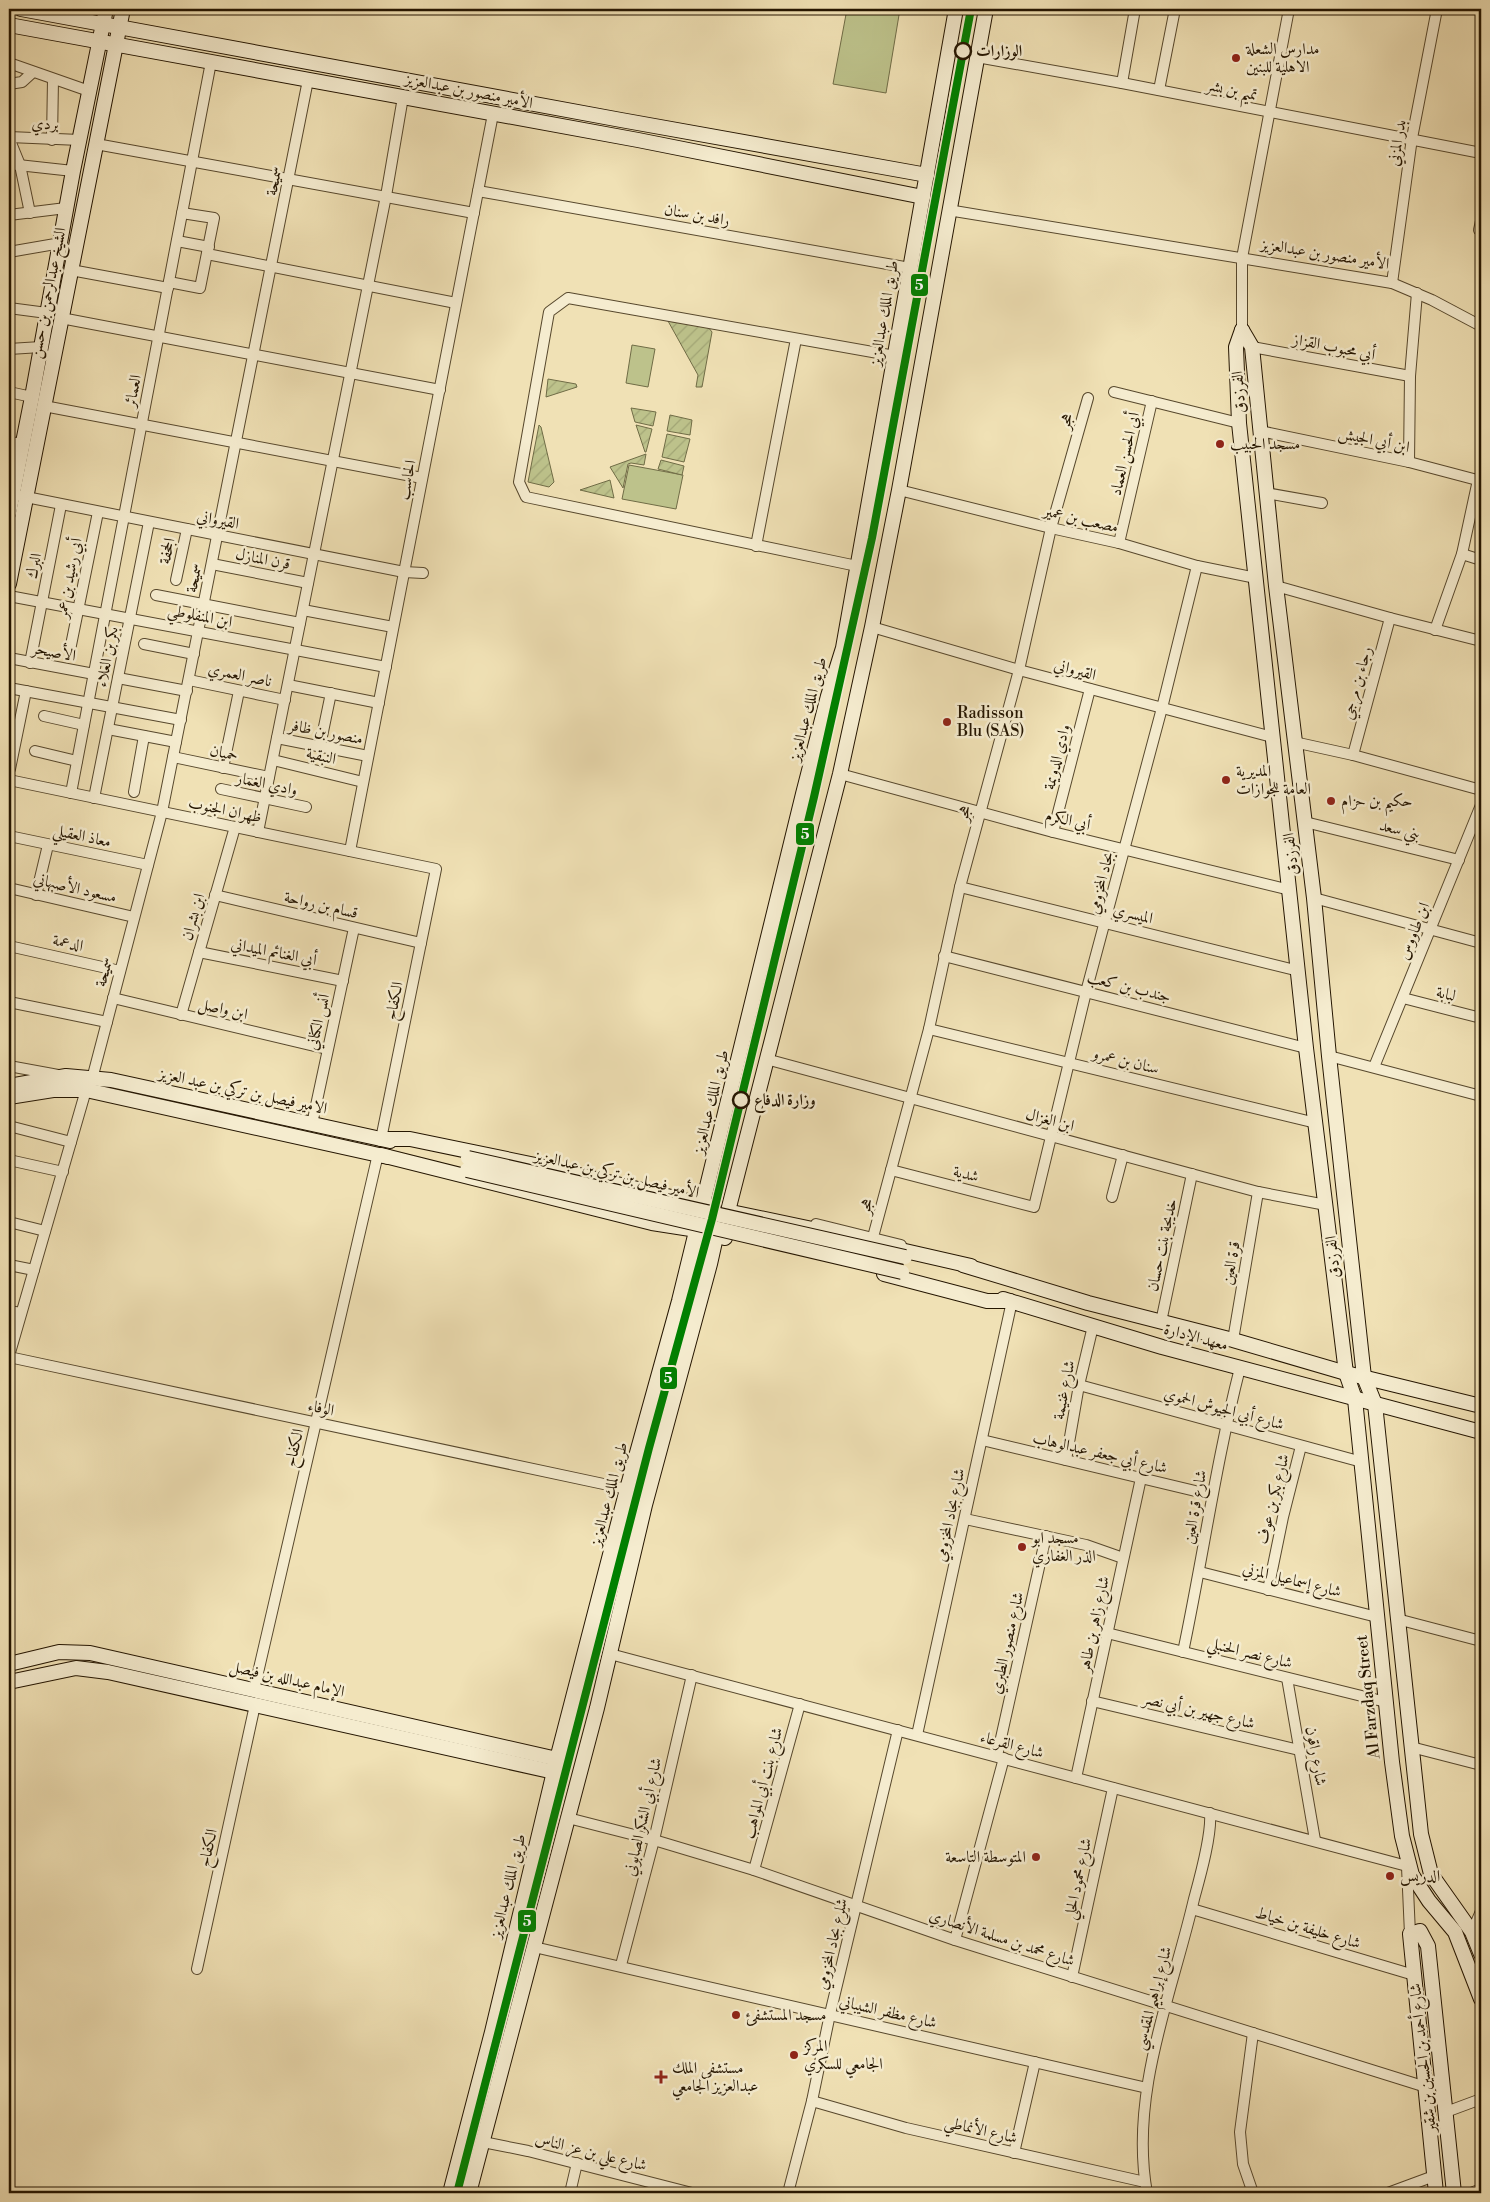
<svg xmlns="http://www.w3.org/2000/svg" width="1490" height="2202" viewBox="0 0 1490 2202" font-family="'Libre Bodoni',Amiri,serif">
<defs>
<pattern id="garden-furrows" width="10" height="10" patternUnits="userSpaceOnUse" patternTransform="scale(1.25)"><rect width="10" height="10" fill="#bdc28b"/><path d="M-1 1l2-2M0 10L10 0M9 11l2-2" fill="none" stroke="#a2a676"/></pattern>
</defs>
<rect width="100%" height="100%" fill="#f0e1b5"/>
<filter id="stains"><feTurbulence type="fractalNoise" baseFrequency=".004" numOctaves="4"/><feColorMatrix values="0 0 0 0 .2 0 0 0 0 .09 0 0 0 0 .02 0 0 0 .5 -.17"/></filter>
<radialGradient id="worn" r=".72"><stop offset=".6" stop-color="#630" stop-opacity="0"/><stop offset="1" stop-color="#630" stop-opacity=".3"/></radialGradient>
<g fill="#bdc28b" stroke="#706c46">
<polygon points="847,9 900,9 886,93 833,84"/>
<polygon points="632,345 655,349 648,387 626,383"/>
<polygon points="629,465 683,475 676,509 622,499"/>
</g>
<g fill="url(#garden-furrows)" stroke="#706c46">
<polygon points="668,321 708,327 712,332 702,387 696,387 698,375"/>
<polygon points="548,379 576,384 577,387 546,397"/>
<polygon points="631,408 656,412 653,426 635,422"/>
<polygon points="670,415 692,420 690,435 667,431"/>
<polygon points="539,425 541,427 554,482 549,487 528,482"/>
<polygon points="636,425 652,429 646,452 645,452"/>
<polygon points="667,434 690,439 684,462 662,457"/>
<polygon points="646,454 644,465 631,463 628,464 623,488 610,467"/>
<polygon points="661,460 684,466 682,475 658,469"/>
<polygon points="610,480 614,498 580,490"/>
</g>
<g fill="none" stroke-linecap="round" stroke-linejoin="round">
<g stroke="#57482d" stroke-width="12">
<g id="street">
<polyline points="977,57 1122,83 1481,153"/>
<polyline points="9,63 89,91"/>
<polyline points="1122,83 1135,9"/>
<polyline points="9,84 22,82 33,72"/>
<polyline points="1159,90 1175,9"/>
<polyline points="9,137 80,140"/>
<polyline points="9,138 20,165 30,213"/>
<polyline points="52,140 53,79"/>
<polyline points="96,144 474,213"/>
<polyline points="9,164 73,171"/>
<polyline points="478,191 910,268"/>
<polyline points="948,210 1392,283 1432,300 1481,326"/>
<polyline points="9,215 66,208"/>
<polyline points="1479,230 1481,221"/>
<polyline points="177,241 209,247"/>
<polyline points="9,252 61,243"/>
<polyline points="207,254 456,303"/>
<polyline points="71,270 168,288"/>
<polyline points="169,282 200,288 214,218 182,213"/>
<polyline points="1392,283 1412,138 1437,9"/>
<polyline points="9,308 47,313"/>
<polyline points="61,318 440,390"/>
<polyline points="1242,330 1242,258 1289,9"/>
<polyline points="1252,347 1410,376"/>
<polyline points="9,349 41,347"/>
<polyline points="9,392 32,397"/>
<polyline points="1114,392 1239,423"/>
<polyline points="44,406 422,478"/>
<polyline points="1260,431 1409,462 1481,481"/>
<polyline points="9,442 23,444"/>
<polyline points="1409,462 1410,376 1417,293"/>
<polyline points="899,490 1051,528 1119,543 1197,566 1256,578"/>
<polyline points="1266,493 1322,503"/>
<polyline points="21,496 404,572 423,573"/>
<polyline points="1119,543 1152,401"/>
<polyline points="756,546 796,339"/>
<polyline points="1462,554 1481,560"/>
<polyline points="212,564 308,583"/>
<polyline points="857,566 526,497 519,482 549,312 568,298 895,356"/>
<polyline points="176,580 187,529"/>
<polyline points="1276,586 1390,618 1481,641"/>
<polyline points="156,595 300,623"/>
<polyline points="9,596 386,667"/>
<polyline points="303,610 393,627"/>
<polyline points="872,627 1019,670 1272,737"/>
<polyline points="1435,630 1462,554 1478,480"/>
<polyline points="144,644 194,654"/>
<polyline points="70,650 98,512"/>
<polyline points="9,658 94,674"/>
<polyline points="30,663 61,505"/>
<polyline points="118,678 187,691"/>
<polyline points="189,680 285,700"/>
<polyline points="288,685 379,703"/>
<polyline points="9,688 181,720"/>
<polyline points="44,716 84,725"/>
<polyline points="108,729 176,742"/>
<polyline points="277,738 368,756"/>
<polyline points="1294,742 1353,755 1481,790"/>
<polyline points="320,746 331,693"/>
<polyline points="35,751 77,761"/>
<polyline points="1353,755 1390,618"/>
<polyline points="173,757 269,777"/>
<polyline points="273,760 363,782"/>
<polyline points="223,768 239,691"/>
<polyline points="10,769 26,691"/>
<polyline points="840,774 1053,832 1290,890"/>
<polyline points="9,780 436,869 381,1139"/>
<polyline points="221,789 306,807"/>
<polyline points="134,792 144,736"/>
<polyline points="71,793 211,62"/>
<polyline points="94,798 149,522"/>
<polyline points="1305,822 1459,860"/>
<polyline points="258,832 386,196 403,97"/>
<polyline points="1053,832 1090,689"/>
<polyline points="9,836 148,865"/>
<polyline points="350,851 493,114"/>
<polyline points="960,887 1299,971"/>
<polyline points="9,888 134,917"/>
<polyline points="36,895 48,845"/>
<polyline points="215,895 421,943"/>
<polyline points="1314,898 1481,943"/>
<polyline points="9,946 120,971"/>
<polyline points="199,952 343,981"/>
<polyline points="944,956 1306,1048"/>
<polyline points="113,998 327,1049"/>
<polyline points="1403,998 1481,1018"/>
<polyline points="9,1002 107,1022"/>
<polyline points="181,1015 235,827"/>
<polyline points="929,1029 1316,1123"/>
<polyline points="1329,1056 1481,1096"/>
<polyline points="766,1059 1258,1192 1326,1205"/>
<polyline points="9,1066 58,1075"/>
<polyline points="1374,1067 1481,805"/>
<polyline points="92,1079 162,812 308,80"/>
<polyline points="312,1124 354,928"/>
<polyline points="9,1126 71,1142"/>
<polyline points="9,1160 63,1172"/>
<polyline points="891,1170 1034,1207 1086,992 1162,708 1197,566"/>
<polyline points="1112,1197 1123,1155"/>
<polyline points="9,1222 45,1231"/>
<polyline points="816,1224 901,1245"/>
<polyline points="873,1237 929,1029 960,887 1019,670 1051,528 1088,398"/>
<polyline points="9,1265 34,1270"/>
<polyline points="9,1311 21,1313"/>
<polyline points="1161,1322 1192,1174"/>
<polyline points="1233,1340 1258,1192"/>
<polyline points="9,1356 86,1090"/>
<polyline points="9,1357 627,1489"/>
<polyline points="1079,1385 1362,1462"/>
<polyline points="982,1440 1212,1495"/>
<polyline points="1066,1460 1079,1385 1093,1326"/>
<polyline points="965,1519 1086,1545 1123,1558"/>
<polyline points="1200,1572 1377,1617"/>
<polyline points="1268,1590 1283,1517 1301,1446"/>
<polyline points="1397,1619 1481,1641"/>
<polyline points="1107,1633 1386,1702"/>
<path d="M1183 1652C1203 1557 1216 1462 1240 1368"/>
<polyline points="610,1654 1407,1866"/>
<polyline points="1287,1678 1315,1840"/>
<polyline points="254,1690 378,1154"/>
<polyline points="1092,1701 1299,1750"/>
<polyline points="917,1735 1012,1301"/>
<polyline points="1411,1747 1481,1765"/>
<polyline points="997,1756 1046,1536"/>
<polyline points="1076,1778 1141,1478"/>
<polyline points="568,1818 654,1840 754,1870 955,1940 1426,2087"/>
<polyline points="1407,1867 1410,1934"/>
<polyline points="754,1870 800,1704"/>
<polyline points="1192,1909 1414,1975"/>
<polyline points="1472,1932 1481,1911"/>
<polyline points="955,1940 1004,1758"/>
<polyline points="534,1947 1147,2088"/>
<polyline points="621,1965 654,1840 692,1675"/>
<polyline points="197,1969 255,1705"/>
<polyline points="1072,1977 1113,1788"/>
<polyline points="812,2101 906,2128 1145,2182"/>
<polyline points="1446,2112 1481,2099"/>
<polyline points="483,2142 528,2151 692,2193"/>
<polyline points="1014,2153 1035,2062"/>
<polyline points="570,2193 577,2163"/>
<polyline points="788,2193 812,2101 830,2014 898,1730"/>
<path d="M1147 2193C1129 2094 1172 1994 1194 1899 1200 1877 1212 1835 1210 1813"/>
<polyline points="1253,2193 1243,2164 1240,2132 1253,2033"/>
<polyline points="1388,2193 1434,2176"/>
<polyline points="1471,2193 1481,2189"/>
</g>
</g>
<g stroke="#241500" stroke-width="16">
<g id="secondary">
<polyline points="21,9 621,120 927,175"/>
<polyline points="9,25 638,140 923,197"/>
<polyline points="1242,330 1236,347 1239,423 1306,1048 1346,1373 1355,1399 1392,1762 1402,1836 1412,1875 1429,1901 1455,1932 1481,1999"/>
<polyline points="1242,330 1252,347 1276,586 1314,898 1329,1056 1364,1377 1375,1404 1421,1834 1431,1874 1472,1932 1481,1954"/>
<polyline points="9,513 32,397 73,171 106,9"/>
<polyline points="9,584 123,9"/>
<polyline points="9,1086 66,1076 111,1080 390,1141"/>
<polyline points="9,1097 53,1090 86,1090 388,1157"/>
<polyline points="381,1139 410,1139 550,1168 713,1207"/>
<polyline points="381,1155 652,1223 697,1230 725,1238"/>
<polyline points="736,1213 822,1231"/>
<polyline points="892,1248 971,1266"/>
<polyline points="963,1265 1088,1303 1233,1340 1346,1373 1481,1406"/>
<polyline points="884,1274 987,1301 1010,1301"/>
<polyline points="1003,1299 1162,1347 1481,1432"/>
<polyline points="9,1664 59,1652 90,1653 557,1759"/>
<polyline points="9,1682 76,1668 108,1672 554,1772"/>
<polyline points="450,2193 492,2032 557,1759 627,1489 679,1301 803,794 828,696 843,648 956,9"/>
<polyline points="469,2193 597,1708 645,1505 710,1264 716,1237 728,1211 840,774 872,627 899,490 986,9"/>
<polyline points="1436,2193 1410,1934 1420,1931 1428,1946 1454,2193"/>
</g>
</g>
<use href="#street" stroke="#f5eccf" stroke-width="10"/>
<use href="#secondary" stroke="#f5eccf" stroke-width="14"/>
<g stroke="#241500" stroke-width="16" stroke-linecap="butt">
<g id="secondary-bridge">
<polyline points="468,1158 905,1257"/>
<polyline points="467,1170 902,1272"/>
</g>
</g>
<use href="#secondary-bridge" stroke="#f5eccf" stroke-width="14"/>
<g stroke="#f5eccf" stroke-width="11">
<polyline id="metro-1" points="457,2193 649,1448 712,1219 814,797 872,538 971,9"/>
</g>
<use href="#metro-1" stroke="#008000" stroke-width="8"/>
</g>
<g fill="#f5eccf" stroke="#241500" stroke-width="2.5">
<circle cx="963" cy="51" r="8"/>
<circle cx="741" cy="1100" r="8"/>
</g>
<g fill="#8f2418" stroke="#f5eccf" stroke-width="2">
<circle cx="1236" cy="58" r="5"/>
<circle cx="1220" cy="444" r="5"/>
<circle cx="947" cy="722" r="5"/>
<circle cx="1226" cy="780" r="5"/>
<circle cx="1331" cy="801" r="5"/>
<circle cx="1022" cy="1547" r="5"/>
<circle cx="1036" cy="1857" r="5"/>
<circle cx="1390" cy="1876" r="5"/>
<circle cx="736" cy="2015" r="5"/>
<circle cx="794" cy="2055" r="5"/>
<path d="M658.5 2069.5h5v5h5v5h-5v5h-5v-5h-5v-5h5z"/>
</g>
<g text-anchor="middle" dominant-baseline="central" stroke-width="5" stroke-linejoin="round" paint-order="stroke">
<g font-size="16" fill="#241500" stroke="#f5eccf" text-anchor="start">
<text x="1246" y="49">مدارس الشعلة<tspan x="1246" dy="18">الاهلية للبنين</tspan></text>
<text x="1230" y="444">مسجد الحبيب</text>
<text x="957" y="713">Radisson<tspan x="957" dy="18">Blu (SAS)</tspan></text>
<text x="1236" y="771">المديرية<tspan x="1236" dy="18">العامة للجوازات</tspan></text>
<text x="1341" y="801">حكيم بن حزام</text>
<text x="1032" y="1538">مسجد ابو<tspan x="1032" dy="18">الذر الغفاري</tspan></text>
<text x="1026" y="1857" text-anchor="end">المتوسطة التاسعة</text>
<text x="1400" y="1876">الدريس</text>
<text x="746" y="2015">مسجد المستشفئ</text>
<text x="804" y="2046">المركز<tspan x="804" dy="18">الجامعي للسكري</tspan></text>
<text x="672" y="2068">مستشفى الملك<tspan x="672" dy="18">عبدالعزيز الجامعي</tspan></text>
</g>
<g font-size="16" font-weight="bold" fill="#241500" stroke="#f5eccf" text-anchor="start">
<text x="976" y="51">الوزارات</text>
<text x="754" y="1100">وزارة الدفاع</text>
</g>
<g font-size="16" fill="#241500" stroke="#f5eccf">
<text transform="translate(1232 90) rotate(12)">تميم بن بشر</text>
<text transform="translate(469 91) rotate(11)">الأمير منصور بن عبدالعزيز</text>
<text transform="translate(45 124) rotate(2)">بردي</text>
<text transform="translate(1397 143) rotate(-81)">بدر المزني</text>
<text transform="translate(274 181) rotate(-79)">سميحة</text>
<text transform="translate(697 215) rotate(10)">رافد بن سنان</text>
<text transform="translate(1325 254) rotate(9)">الأمير منصور بن عبدالعزيز</text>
<text transform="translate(48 293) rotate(-79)">الشيخ عبدالرحمن بن حسن</text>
<text transform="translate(884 313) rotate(-80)">طريق الملك عبدالعزيز</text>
<text transform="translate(1334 347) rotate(11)">أبي محبوب القزاز</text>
<text transform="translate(133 391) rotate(-79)">العمائر</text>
<text transform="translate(1239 392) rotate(-95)">الفرزدق</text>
<text transform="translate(1066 421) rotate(-74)">هجر</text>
<text transform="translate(1374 440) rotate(12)">ابن أبي الجيش</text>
<text transform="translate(1125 454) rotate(-77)">أبي الحسن العماد</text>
<text transform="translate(407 480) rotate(-79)">الحاسب</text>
<text transform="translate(1081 519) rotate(13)">مصعب بن عمير</text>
<text transform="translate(218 520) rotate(11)">القيرواني</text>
<text transform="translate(167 551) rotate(-78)">الجحفة</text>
<text transform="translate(263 559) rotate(11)">قرن المنازل</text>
<text transform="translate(34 566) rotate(-79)">البرك</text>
<text transform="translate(69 578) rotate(-79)">أبي رشيد بن عمر</text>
<text transform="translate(194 578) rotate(-79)">سميحة</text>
<text transform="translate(200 616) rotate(11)">ابن المنفلوطي</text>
<text transform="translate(54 652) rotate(10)">الأصيحر</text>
<text transform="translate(107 657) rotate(-79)">بكر بن العلاء</text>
<text transform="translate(1075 670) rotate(15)">القيرواني</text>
<text transform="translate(240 675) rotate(12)">ناصر العمري</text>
<text transform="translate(1357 683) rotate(-75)">رجاء بن مرجي</text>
<text transform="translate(808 709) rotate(-75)">طريق الملك عبدالعزيز</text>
<text transform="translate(326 732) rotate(11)">منصور بن ظافر</text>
<text transform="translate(224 753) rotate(12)">حميان</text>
<text transform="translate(321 756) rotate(13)">النبقية</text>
<text transform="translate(1057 757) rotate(-76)">وادي الدويمة</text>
<text transform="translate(267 784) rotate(12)">وادي الغمار</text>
<text transform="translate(225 810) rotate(12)">ظهران الجنوب</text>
<text transform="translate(964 813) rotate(-75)">هجر</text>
<text transform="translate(1068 820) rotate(13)">أبي الكرم</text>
<text transform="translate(1400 830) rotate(14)">بني سعد</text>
<text transform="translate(82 836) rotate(12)">معاذ العقيلي</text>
<text transform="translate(1291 854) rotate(-97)">الفرزدق</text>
<text transform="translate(1101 883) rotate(-76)">بجاد المخزومي</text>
<text transform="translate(75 888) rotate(13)">مسعود الأصبهاني</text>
<text transform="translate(321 905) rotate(13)">قسام بن رواحة</text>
<text transform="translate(1133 914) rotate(14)">الميسري</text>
<text transform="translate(193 917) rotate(-74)">ابن بشران</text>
<text transform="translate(1414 931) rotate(-68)">ابن طاووس</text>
<text transform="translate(68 943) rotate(13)">الدعمة</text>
<text transform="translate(274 952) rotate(11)">أبي الغنائم الميداني</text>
<text transform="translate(104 972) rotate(-75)">سميحة</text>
<text transform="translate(1129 987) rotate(14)">جندب بن كعب</text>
<text transform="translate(1446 994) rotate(14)">لبابة</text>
<text transform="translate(394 1001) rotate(-79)">الكفاح</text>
<text transform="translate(223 1009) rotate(13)">ابن واصل</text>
<text transform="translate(318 1022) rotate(-77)">أنس الكناني</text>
<text transform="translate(1126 1061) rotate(14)">سنان بن عمرو</text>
<text transform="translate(243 1091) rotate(12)">الامير فيصل بن تركي بن عبد العزيز</text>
<text transform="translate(711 1102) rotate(-76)">طريق الملك عبدالعزيز</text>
<text transform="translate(1050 1120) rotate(15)">ابن الغزال</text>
<text transform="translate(617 1174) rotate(13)">الأمير فيصل بن تركي بن عبدالعزيز</text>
<text transform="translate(966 1174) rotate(14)">شدية</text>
<text transform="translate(866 1206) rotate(-75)">هجر</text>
<text transform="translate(1162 1245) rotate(-78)">خديجة بنت حسان</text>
<text transform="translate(1333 1257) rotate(-96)">الفرزدق</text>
<text transform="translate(1231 1263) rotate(-80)">قرة العين</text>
<text transform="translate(1196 1337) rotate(15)">معهد الإدارة</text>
<text transform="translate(1064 1390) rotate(-79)">شارع غنيمة</text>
<text transform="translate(321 1408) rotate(12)">الوفاء</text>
<text transform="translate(1224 1409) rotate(15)">شارع أبي الجيوش الحموي</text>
<text transform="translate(294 1448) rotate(-77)">الكفاح</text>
<text transform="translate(1100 1453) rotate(13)">شارع أبي جعفر عبدالوهاب</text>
<text transform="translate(609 1494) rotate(-75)">طريق الملك عبدالعزيز</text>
<text transform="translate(1273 1499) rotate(-76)">شارع بكر بن عوف</text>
<text transform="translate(1195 1507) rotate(-80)">شارع قرة العين</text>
<text transform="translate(950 1515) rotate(-78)">شارع بجاد المخزومي</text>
<text transform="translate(1292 1580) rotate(14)">شارع إسماعيل المزني</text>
<text transform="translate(1094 1624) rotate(-78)">شارع زاهر بن طاهر</text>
<text transform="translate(1007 1643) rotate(-77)">شارع منصور الطبري</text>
<text transform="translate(1250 1653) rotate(14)">شارع نصر الحنبلي</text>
<text transform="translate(287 1679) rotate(13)">الإمام عبدالله بن فيصل</text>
<text transform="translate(1368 1697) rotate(-96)">Al Farzdaq Street</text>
<text transform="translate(1199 1711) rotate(13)">شارع جهير بن أبي نصر</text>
<text transform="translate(1012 1745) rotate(15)">شارع القرعاء</text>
<text transform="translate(1316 1756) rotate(80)">شارع راقون</text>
<text transform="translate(763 1783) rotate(-75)">شارع بنت أبي المواهب</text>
<text transform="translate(643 1817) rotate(-77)">شارع أبي الشكر الصابوني</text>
<text transform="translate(208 1848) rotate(-78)">الكفاح</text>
<text transform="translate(1078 1879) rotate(-78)">شارع محمود الحلي</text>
<text transform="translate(508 1886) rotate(-76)">طريق الملك عبدالعزيز</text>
<text transform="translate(1308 1928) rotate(17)">شارع خليفة بن خياط</text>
<text transform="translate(1002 1938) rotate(18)">شارع محمد بن مسلمة الأنصاري</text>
<text transform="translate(832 1944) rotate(-77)">شلرع بجاد المخزومي</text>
<text transform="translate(1153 1998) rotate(-75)">شارع إبراهيم المقدسي</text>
<text transform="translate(888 2012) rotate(13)">شارع مظفر الشيباني</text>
<text transform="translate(1423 2058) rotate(-96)">شارع أحمد بن الحسين بن شقير</text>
<text transform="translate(981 2130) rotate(13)">شارع الأنماطي</text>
<text transform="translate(591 2152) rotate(14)">شارع علي بن عز الناس</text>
</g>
</g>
<g stroke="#f5eccf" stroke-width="2">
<rect x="910" y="273" width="19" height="24" rx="5" fill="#008000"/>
<rect x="795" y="822" width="20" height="24" rx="5" fill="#008000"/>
<rect x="659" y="1366" width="19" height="24" rx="5" fill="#008000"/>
<rect x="517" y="1909" width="20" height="24" rx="5" fill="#008000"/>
</g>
<g font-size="14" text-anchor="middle" font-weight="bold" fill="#fff">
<text x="919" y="290">5</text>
<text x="805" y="839">5</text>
<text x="668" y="1383">5</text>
<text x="527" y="1926">5</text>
</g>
<rect width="1490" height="2202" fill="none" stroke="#f0e1b5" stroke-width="30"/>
<rect x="10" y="10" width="1470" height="2182" fill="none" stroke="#241500" stroke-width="2.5"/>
<rect x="15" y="15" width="1460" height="2172" fill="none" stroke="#241500"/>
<rect width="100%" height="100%" filter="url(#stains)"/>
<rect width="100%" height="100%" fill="url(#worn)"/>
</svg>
